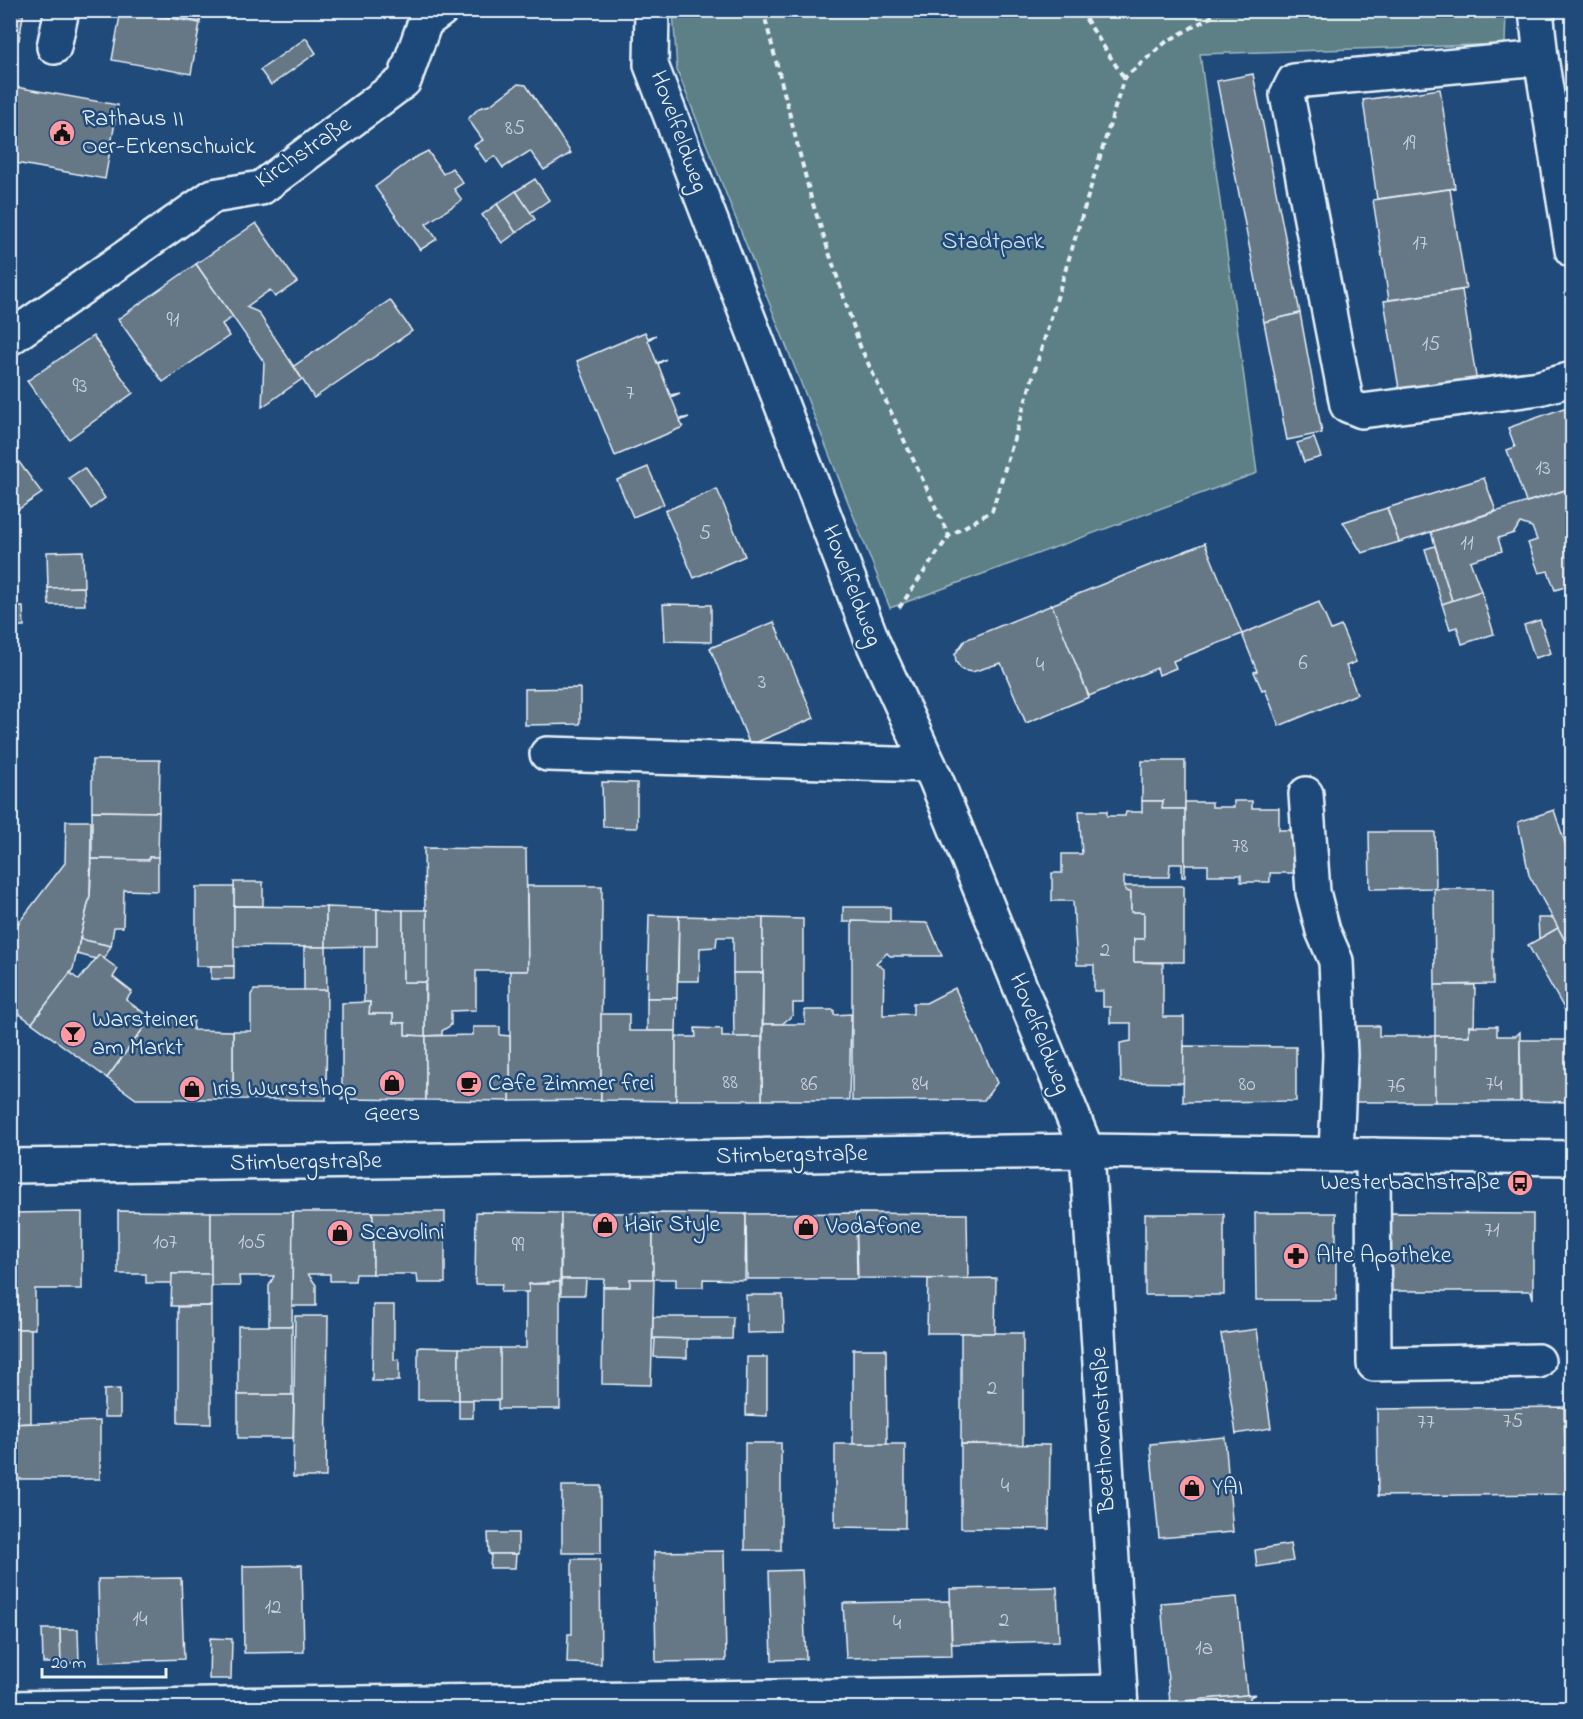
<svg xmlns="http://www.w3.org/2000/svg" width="1583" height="1719" viewBox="0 0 1583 1719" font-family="'Indie Flower',sans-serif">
<rect width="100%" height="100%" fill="#1f4a7a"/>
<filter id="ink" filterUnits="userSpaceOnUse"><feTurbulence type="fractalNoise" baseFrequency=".0167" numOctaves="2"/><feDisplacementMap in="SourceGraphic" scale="12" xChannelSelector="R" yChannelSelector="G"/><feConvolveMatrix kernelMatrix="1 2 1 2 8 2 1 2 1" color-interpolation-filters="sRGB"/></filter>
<g filter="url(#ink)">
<polygon fill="#5b8085" stroke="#a2b8be" stroke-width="1.5" points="1506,11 1505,44 1200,54 1257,473 890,608 677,70 673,11"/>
<g fill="#667786" stroke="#e8f1f8" stroke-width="1.5">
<polygon points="10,10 24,10 19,40 10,38"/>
<polygon points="121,10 200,23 191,74 112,60"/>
<polygon points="134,10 202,10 200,22"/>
<polygon points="306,38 316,53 271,85 260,70"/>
<polygon points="1253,74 1300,313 1264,322 1217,81"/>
<polygon points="518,84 526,85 571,153 544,170 530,151 503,168 495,156 486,162 474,145 483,140 468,119 479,108 490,105"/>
<polygon points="10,86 118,105 105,179 10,162"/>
<polygon points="1440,89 1455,188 1377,199 1363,100"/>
<polygon points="428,151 443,174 452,168 463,183 454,189 462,200 426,224 437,239 420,250 375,187 414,158"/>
<polygon points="535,179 549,200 530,213 516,191"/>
<polygon points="1450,189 1466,289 1389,300 1373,200"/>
<polygon points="516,191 535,219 516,233 497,204"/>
<polygon points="497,204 516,233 502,243 482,215"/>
<polygon points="256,223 297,282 275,297 270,290 246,307 258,312 302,379 262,407 264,362 196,264"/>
<polygon points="196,264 233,317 222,324 229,336 163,382 118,319"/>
<polygon points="1462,290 1478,389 1401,400 1384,301"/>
<polygon points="390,300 412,331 314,398 294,366"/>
<polygon points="1300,313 1322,433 1287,440 1264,322"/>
<polygon points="645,332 648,338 656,335 648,340 657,363 666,359 658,364 670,395 680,393 671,397 680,419 689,417 680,421 683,427 615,456 577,361"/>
<polygon points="93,336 133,393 69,439 27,381"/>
<polygon points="1564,408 1572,431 1572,488 1526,502 1507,450 1515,447 1508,428"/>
<polygon points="1314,438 1321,457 1304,462 1297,443"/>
<polygon points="10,450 42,493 10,515"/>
<polygon points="648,467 664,504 633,517 617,480"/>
<polygon points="84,468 105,498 91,509 69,478"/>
<polygon points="1484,478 1496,511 1399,542 1387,508"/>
<polygon points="1572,488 1572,585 1555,590 1548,571 1539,573 1528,543 1537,540 1532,527 1520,523 1514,533 1498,538 1502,551 1470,561 1481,591 1452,601 1431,532"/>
<polygon points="717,489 745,556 694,578 665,511"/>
<polygon points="1387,508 1399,542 1362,553 1343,522"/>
<polygon points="1205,543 1242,634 1173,661 1176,668 1159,675 1157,668 1089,696 1051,605"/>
<polygon points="1435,546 1452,601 1442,604 1425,549"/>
<polygon points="83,551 84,587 48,588 47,552"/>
<polygon points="84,587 85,605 49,605 48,588"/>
<polygon points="1481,591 1494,634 1462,644 1457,627 1450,629 1442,604"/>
<polygon points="1319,602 1331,630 1341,626 1356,662 1346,666 1357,694 1279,726 1265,689 1262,690 1254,672 1257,671 1242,634"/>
<polygon points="663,604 711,605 711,642 665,641"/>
<polygon points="1052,605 1089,697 1026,723 1001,663 972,672 962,670 956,662 955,654 965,640"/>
<polygon points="10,607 23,607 24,626 10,626"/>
<polygon points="1540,620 1551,653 1535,658 1524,625"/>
<polygon points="774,622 814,718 750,745 710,648"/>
<polygon points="580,688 580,724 525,725 525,689"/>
<polygon points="92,760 160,760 159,812 92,811"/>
<polygon points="1142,761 1185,761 1185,809 1162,809 1163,801 1142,801"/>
<polygon points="602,782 637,783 637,828 603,827"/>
<polygon points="1142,801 1163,801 1162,809 1185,809 1185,877 1182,877 1182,864 1170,864 1169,877 1124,877 1124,886 1126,891 1131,892 1131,912 1144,912 1144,939 1134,939 1134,962 1163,963 1163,1017 1184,1017 1184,1083 1121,1082 1120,1043 1131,1041 1131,1023 1110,1023 1110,1007 1103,1007 1103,991 1094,991 1094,965 1077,965 1073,901 1052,901 1052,873 1062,873 1062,854 1082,854 1079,811 1107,811 1107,816 1125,816 1126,812 1142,812"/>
<polygon points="1234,801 1252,801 1252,808 1279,808 1279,830 1294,830 1294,873 1270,873 1270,882 1241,882 1241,875 1208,875 1208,865 1185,865 1185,802 1212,802 1212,807 1234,807"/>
<polygon points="1554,810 1572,864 1572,945 1568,946 1529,875 1518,822"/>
<polygon points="92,811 159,812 158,857 149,857 149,860 92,859"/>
<polygon points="66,821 91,821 90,896 73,969 32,1023 10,1007 10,934 65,863"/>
<polygon points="1369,832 1435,832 1436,888 1370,889"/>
<polygon points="424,848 526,849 528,971 476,971 476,1010 451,1011 451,1025 442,1031 442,1035 425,1036 427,910 425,910"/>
<polygon points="149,857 158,857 158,891 124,890 123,927 114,927 111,946 80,939 90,896 92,859 149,860"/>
<rect x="234" y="882" width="29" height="24"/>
<polygon points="527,886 602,886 601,1100 510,1101 510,971 528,971"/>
<polygon points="1124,886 1184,886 1184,962 1134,962 1134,939 1144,939 1144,912 1131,912 1131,892 1126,891"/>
<rect x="196" y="887" width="38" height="79"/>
<polygon points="1434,889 1493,889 1493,984 1435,985"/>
<polygon points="234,906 326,907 326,947 234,946"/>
<polygon points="326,907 377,909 377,946 326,947"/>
<rect x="843" y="907" width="47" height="15"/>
<polygon points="377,909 403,910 403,982 425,982 425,1036 405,1035 405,1023 393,1023 393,1014 369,1014 370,1002 364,1003 364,946 377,946"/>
<rect x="403" y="910" width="24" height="72"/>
<polygon points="649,915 679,916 677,998 647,998"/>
<polygon points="679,916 763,918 763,973 733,973 733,937 717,937 716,947 700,948 699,981 678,981"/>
<polygon points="763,918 803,919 803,1003 793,1003 793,1015 782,1024 763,1024"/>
<polygon points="1538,918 1553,918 1558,928 1539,939"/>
<polygon points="852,921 928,923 942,956 890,956 887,953 876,963 884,969 883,1015 913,1014 913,1003 926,1003 955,988 997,1083 984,1100 852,1101"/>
<polygon points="1558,928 1572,954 1572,1006 1565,1010 1528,945"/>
<polygon points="80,939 111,946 104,959 99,955 96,959 77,954"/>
<polygon points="304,947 326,947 327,990 304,991"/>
<polygon points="99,955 118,969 113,977 132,992 126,1000 151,1018 107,1078 32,1023 70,973 79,980"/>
<rect x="211" y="966" width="23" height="13"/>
<polygon points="733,973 763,973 762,1037 734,1037"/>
<polygon points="1435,985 1475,985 1474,1027 1469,1026 1469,1036 1435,1036"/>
<polygon points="254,990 327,990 326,1100 233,1099 233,1031 251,1031 251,995"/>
<polygon points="647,998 677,998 676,1031 647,1031"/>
<polygon points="370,1002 369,1014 393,1014 393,1023 405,1023 405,1035 426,1036 426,1100 342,1099 342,1003"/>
<polygon points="805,1010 834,1010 834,1015 851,1014 849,1100 762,1100 763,1024 805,1024"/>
<polygon points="601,1014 629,1014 629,1031 676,1031 676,1101 601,1100"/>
<polygon points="167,1017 194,1018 193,1030 233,1031 233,1099 136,1099 107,1078 151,1018 161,1026"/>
<polygon points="1352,1026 1379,1026 1379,1036 1435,1036 1435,1102 1352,1102"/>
<polygon points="1469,1026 1497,1026 1497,1036 1516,1036 1520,1032 1520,1102 1435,1102 1435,1036 1469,1036"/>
<polygon points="473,1027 500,1027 500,1035 510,1036 510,1101 426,1100 426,1036 473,1035"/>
<polygon points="695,1028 722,1029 722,1037 762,1037 762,1100 676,1100 676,1037 696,1037"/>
<polygon points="1520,1040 1572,1040 1572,1102 1521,1101"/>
<polygon points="1184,1046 1296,1047 1296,1101 1183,1102"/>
<polygon points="118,1211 211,1212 211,1274 172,1274 173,1283 146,1283 146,1274 118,1274"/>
<polygon points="82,1212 82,1289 35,1289 35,1329 10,1329 10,1213"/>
<polygon points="211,1212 293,1212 292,1326 269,1326 269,1286 274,1276 239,1276 240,1286 211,1286"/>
<polygon points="293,1212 373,1212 373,1274 356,1274 355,1281 330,1281 330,1274 308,1274 316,1285 316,1306 292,1306"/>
<polygon points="373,1212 445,1212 445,1283 418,1283 417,1274 373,1274"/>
<polygon points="476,1212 561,1213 560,1282 529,1284 529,1292 501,1292 502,1284 475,1284"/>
<polygon points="561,1213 653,1213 653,1279 630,1279 630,1287 603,1287 604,1279 561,1279"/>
<polygon points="653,1213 746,1214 745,1280 703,1279 703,1287 676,1287 676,1279 653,1279"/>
<polygon points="856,1213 857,1279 747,1279 746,1214"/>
<polygon points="856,1213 967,1214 968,1279 858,1278"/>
<polygon points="1255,1213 1336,1213 1336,1300 1256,1300"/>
<polygon points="1391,1213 1533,1214 1533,1299 1531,1291 1392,1291 1390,1300"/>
<rect x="1145" y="1214" width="79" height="81"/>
<polygon points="172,1274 211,1274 211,1306 171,1306"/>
<polygon points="996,1278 995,1333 927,1333 928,1279"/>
<polygon points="561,1279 586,1279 585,1295 561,1295"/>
<polygon points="630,1279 654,1279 651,1385 602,1384 603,1287 630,1287"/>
<polygon points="548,1282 560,1282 560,1409 498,1409 500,1348 526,1348 526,1292 529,1292 529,1284 549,1284"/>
<polygon points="746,1295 783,1295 784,1332 747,1333"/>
<polygon points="373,1305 394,1305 394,1360 399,1359 399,1381 372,1381"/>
<polygon points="211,1306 211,1424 178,1423 178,1307"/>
<polygon points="295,1316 328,1316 326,1477 293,1477"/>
<polygon points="653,1317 733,1317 732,1339 653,1339"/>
<rect x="238" y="1326" width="54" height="69"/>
<polygon points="10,1329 31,1329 31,1423 10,1424"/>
<polygon points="1257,1329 1271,1428 1236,1434 1221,1334"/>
<polygon points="961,1333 1023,1333 1023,1445 961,1444"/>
<polygon points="655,1338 687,1339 687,1358 654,1357"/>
<polygon points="418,1347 459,1348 459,1400 418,1400"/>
<rect x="459" y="1348" width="41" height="52"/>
<polygon points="853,1349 886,1349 887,1444 853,1444"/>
<polygon points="747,1357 767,1357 767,1416 746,1415"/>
<polygon points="120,1389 120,1417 104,1417 104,1390"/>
<polygon points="238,1395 294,1395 293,1438 238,1438"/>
<rect x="459" y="1400" width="14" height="18"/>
<polygon points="1564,1407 1566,1494 1378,1496 1377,1409"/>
<polygon points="100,1421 100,1479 10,1479 10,1424"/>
<polygon points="1225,1437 1233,1532 1159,1538 1150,1444"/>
<rect x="745" y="1443" width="36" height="107"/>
<polygon points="835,1444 905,1444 905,1528 835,1527"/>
<polygon points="961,1444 1050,1445 1049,1529 961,1528"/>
<rect x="562" y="1486" width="39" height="67"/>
<polygon points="488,1533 518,1533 518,1554 489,1554"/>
<polygon points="1290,1544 1293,1561 1257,1567 1255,1550"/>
<polygon points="724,1551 726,1661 656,1662 654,1552"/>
<polygon points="491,1554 516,1554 515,1568 490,1568"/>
<polygon points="572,1559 600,1559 601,1664 567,1663 568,1634 572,1634"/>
<polygon points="302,1565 304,1652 244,1653 243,1566"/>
<polygon points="802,1570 806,1659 772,1660 769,1571"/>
<polygon points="181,1578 184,1659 100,1662 98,1579"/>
<polygon points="1057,1587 1059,1641 952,1644 950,1589"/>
<polygon points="1237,1597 1247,1695 1170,1703 1161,1603"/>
<polygon points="950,1601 952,1656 846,1658 843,1603"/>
<polygon points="42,1629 60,1629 61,1663 43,1663"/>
<polygon points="60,1629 78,1629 79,1663 61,1663"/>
<polygon points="210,1638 232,1639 231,1679 209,1679"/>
<polygon points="1256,1694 1250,1697 1251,1708 1187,1708 1186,1701"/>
</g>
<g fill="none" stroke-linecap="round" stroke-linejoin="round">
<g stroke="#e8f1f8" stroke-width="38">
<g id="minor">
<polyline points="652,10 651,65 874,645 936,780 1087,1151 1121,1708"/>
<polyline points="1536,10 1541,58 1572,250"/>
<polyline points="54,47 62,10"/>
<polyline points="1541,58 1294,81 1287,95 1347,405 1362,411 1539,388 1572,379"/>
<polyline points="10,338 213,196 261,188 404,81 425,22 441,10"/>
<polyline points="547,754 929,765"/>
<polyline points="1306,794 1313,892 1323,931 1336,961 1340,1055 1336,1154"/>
<polyline points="1373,1155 1374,1364 1538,1361"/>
<polyline points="10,1166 1087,1151 1572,1158"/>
<polyline points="10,1708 1120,1692"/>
</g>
</g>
<g stroke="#e8f1f8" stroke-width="4" stroke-dasharray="6 4.5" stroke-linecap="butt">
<polyline points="763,10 811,198 860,346 949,536"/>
<polyline points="1080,10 1124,78"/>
<polyline points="899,608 949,536 992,511 1124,78 1166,42 1223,10"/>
</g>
<use href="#minor" stroke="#1f4a7a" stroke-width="33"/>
</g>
</g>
<defs>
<g id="civic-disc" transform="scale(1.35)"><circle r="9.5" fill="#ff9aa2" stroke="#1f4a7a"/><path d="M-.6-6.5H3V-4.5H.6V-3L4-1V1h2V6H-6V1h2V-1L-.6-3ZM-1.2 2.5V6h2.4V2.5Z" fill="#111"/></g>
<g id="bar-disc" transform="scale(1.35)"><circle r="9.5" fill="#ff9aa2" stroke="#1f4a7a"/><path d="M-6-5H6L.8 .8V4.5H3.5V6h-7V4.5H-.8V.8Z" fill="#111"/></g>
<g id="shop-disc" transform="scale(1.35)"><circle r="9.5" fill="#ff9aa2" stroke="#1f4a7a"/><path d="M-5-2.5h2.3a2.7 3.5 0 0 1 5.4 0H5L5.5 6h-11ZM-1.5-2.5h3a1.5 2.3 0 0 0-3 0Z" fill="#111"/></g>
<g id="cafe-disc" transform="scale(1.35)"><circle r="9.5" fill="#ff9aa2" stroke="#1f4a7a"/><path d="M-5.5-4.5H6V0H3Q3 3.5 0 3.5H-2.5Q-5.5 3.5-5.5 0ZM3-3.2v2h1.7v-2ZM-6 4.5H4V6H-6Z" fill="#111"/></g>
<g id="bus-disc" transform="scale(1.35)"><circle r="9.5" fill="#ff9aa2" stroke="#1f4a7a"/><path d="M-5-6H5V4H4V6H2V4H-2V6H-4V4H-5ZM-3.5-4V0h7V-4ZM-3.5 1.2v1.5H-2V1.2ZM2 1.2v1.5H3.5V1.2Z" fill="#111"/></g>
<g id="pharmacy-disc" transform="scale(1.35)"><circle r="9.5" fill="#ff9aa2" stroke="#1f4a7a"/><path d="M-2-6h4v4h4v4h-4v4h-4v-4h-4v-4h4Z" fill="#111"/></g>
</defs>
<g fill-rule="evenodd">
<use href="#civic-disc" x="62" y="133"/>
<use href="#bar-disc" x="73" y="1034"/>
<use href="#shop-disc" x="392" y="1083"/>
<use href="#cafe-disc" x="469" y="1084"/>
<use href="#shop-disc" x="192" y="1089"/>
<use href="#bus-disc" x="1520" y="1183"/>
<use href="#shop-disc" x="605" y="1225"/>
<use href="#shop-disc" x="806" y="1227"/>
<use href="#shop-disc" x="340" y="1233"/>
<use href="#pharmacy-disc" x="1296" y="1256"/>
<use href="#shop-disc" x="1192" y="1488"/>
</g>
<g text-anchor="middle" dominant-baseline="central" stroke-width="5" stroke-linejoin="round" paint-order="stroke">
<g font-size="21" fill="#c8d2dc">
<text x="515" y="129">85</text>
<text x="1409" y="144">19</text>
<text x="1420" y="244">17</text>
<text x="173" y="321">91</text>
<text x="1431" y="345">15</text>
<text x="80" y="387">93</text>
<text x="630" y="394">7</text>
<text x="1543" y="469">13</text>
<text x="705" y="534">5</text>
<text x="1467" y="544">11</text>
<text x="1303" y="664">6</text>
<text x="1040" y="666">4</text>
<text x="762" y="683">3</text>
<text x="1240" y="847">78</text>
<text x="1105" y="951">2</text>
<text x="730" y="1083">88</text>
<text x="809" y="1085">86</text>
<text x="920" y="1085">84</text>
<text x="1247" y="1085">80</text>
<text x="1494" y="1085">74</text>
<text x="1396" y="1087">76</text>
<text x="1492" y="1231">71</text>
<text x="165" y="1243">107</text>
<text x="252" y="1243">105</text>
<text x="518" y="1246">99</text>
<text x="992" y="1389">2</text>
<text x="1513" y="1422">75</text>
<text x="1426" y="1423">77</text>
<text x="1005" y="1487">4</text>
<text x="273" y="1608">12</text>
<text x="140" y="1620">14</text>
<text x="1004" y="1621">2</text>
<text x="897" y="1624">4</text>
<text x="1204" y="1649">1a</text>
</g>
<g font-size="24" fill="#e8f1f8" stroke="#1f4a7a" text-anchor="start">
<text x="82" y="119">Rathaus II<tspan x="82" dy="28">Oer-Erkenschwick</tspan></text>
<text x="92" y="1020">Warsteiner<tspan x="92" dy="28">am Markt</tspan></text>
<text x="488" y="1084">Cafe Zimmer frei</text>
<text x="212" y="1089">Iris Wurstshop</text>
<text x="392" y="1114" text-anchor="middle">Geers</text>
<text x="1500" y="1183" text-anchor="end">Westerbachstraße</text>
<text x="624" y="1225">Hair Style</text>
<text x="826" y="1227">Vodafone</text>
<text x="360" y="1233">Scavolini</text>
<text x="1316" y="1256">Alte Apotheke</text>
<text x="1212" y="1488">YAI</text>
</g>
<g font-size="24" fill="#e8f1f8" stroke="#1f4a7a">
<text transform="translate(678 132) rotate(70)">Hovelfeldweg</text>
<text transform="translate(304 153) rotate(-34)">Kirchstraße</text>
<text transform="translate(851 586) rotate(69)">Hovelfeldweg</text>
<text transform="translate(1039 1034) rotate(68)">Hovelfeldweg</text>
<text transform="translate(792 1156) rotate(-1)">Stimbergstraße</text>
<text transform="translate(306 1163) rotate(-1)">Stimbergstraße</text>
<text transform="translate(1104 1430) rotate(-93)">Beethovenstraße</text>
</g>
<g font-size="24" fill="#d3e0e7" stroke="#1f4a7a">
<text x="993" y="242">Stadtpark</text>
</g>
</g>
<rect width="1583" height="1719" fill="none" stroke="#1f4a7a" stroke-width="36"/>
<rect x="18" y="18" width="1547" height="1683" fill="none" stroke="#e8f1f8" stroke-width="2" filter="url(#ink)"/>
<path d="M42 1668v9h124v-9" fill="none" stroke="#e8f1f8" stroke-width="3"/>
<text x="51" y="1668" font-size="18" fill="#e8f1f8" stroke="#1f4a7a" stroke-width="4.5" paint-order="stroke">20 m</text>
</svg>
